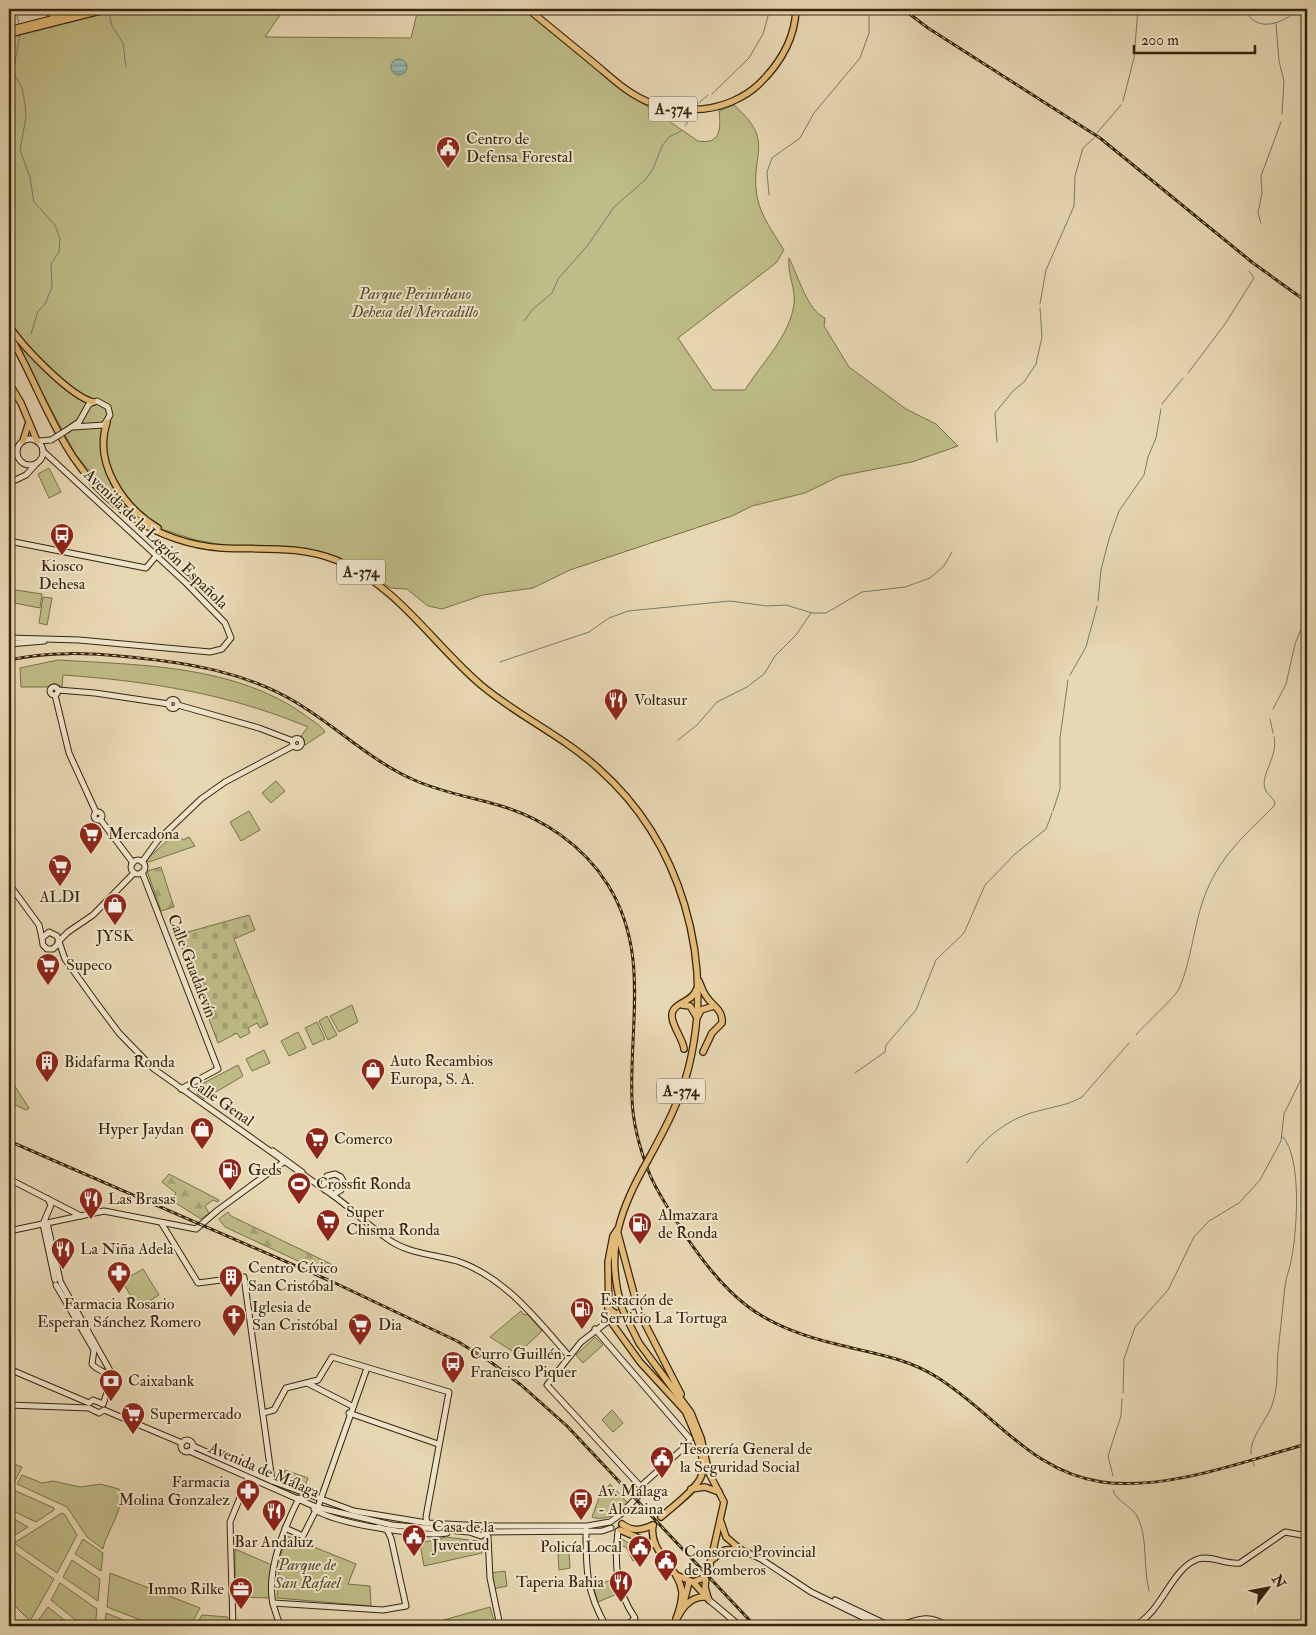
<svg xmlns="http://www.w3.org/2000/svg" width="1316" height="1635" viewBox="0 0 1316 1635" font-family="'IM FELL Double Pica',serif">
<defs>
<pattern id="forest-firs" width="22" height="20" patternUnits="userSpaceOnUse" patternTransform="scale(1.25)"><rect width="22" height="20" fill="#bebc87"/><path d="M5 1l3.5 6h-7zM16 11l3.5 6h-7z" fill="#a4a173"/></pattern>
<pattern id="cemetery-stones" width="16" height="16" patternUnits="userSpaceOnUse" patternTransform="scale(1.25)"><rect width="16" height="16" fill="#bebc87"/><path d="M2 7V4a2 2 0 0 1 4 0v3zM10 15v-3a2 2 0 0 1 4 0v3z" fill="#a4a173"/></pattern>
<pattern id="water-rules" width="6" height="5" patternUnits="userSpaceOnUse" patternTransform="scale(1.25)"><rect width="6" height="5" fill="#97b8b1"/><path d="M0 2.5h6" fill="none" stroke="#7c958e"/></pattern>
</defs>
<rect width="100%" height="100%" fill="#e7d7b2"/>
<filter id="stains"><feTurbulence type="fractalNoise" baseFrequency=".004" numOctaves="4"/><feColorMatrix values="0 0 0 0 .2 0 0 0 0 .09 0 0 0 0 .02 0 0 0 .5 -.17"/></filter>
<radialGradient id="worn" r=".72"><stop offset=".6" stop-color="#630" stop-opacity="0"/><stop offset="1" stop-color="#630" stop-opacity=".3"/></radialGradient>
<g fill="#bebc87" stroke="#7a704a">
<path d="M116 9H284L265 37 411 38 418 9H523L626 92 698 141C721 145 721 128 719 111L734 105C776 142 750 153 757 196 760 215 774 234 784 250L776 263 678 338 713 390H745C761 364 790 336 794 304 796 288 787 274 789 258 798 276 808 311 825 318L824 326 849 367 906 409 936 424 958 446 912 462 840 476 805 493 752 506 732 516 570 570 533 588 483 595 442 609 428 606 407 589 391 588 361 569 329 555 300 548 228 546 196 540 161 529 128 510 109 494 76 455 9 332V35Z"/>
<polygon points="49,468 61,492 49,498 38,474"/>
<polygon points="9,589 42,594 40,608 9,602"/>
<polygon points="43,597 52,598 47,625 39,623"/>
<path d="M58 660C141 665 235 665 305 715 312 721 320 724 325 732L305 745 301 736 308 727 303 725C225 693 147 681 63 675L62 687 54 683 47 687H21L20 668Z"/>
<polygon points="276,781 285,791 271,803 262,793"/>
<polygon points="249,811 260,830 241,841 230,822"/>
<polygon points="177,832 183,840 189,837 195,846 149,862 146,860"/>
<polygon points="352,1005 358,1022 339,1032 330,1016"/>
<polygon points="327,1016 337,1035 328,1040 319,1021"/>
<polygon points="317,1022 325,1039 313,1045 305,1028"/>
<polygon points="298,1032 306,1048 289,1056 281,1041"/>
<polygon points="264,1050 270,1063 252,1071 246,1059"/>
<polygon points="238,1065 243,1076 204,1099 197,1094 198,1086"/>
<polygon points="9,1077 29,1108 26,1110 9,1102"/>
<polygon points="143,1269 159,1295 138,1308 122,1281"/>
<polygon points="521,1311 524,1315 527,1314 542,1331 525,1347 520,1356 490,1337"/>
<polygon points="595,1337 603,1345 583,1363 576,1355"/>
<polygon points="612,1410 623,1423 613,1432 602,1420"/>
<polygon points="9,1462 22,1467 14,1483 9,1480"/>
<polygon points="285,1470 308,1478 305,1486 282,1479"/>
<path d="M22 1475 42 1483 53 1481 80 1487 100 1484 119 1489C127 1506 106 1532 103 1549L87 1537 67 1507 17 1484Z"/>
<path d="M610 1484 629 1504C619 1513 605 1522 592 1517L599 1498Z"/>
<polygon points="9,1488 54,1508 54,1510 36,1522 9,1509"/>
<polygon points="62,1513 65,1515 77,1535 57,1573 14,1543"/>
<polygon points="9,1516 28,1527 9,1539"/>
<polygon points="287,1536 356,1564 348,1584 370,1586 371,1606 277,1598 280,1557"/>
<polygon points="446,1537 477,1541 482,1553 424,1566 420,1543"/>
<polygon points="620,1538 645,1552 644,1558 633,1561 626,1547 619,1545"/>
<polygon points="83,1539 103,1553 101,1571 75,1554"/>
<polygon points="9,1548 54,1579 30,1621 9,1600"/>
<polygon points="235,1549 272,1565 270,1598 235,1597"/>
<polygon points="569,1552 570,1568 559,1570 558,1554"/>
<polygon points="72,1560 100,1579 98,1601 63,1577"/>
<polygon points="505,1571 507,1586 493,1589 491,1573"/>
<polygon points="110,1573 200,1608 190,1626 156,1626 107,1607"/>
<polygon points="615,1579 619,1593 598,1602 593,1586"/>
<polygon points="60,1583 97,1609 95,1626 83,1626 51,1600"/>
<polygon points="48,1607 72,1626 34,1626"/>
<polygon points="490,1607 494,1621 474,1626 441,1626 440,1621"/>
<polygon points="106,1613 138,1626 105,1626"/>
<polygon points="202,1615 228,1617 228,1626 195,1626"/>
</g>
<g fill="url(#forest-firs)" stroke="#7a704a">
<polygon points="161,867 174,907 161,911 147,871"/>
<polygon points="169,1174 219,1200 218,1202 213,1200 205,1206 209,1213 201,1219 171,1200 176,1193 162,1182"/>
<polygon points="228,1212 231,1216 331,1264 326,1274 225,1227 219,1219"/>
</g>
<polygon fill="url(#cemetery-stones)" stroke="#7a704a" points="249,915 255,930 234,939 268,1024 260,1028 257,1023 248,1028 250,1033 240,1038 237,1033 218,1043 177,935"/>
<circle fill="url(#water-rules)" stroke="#707d6f" cx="399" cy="67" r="8"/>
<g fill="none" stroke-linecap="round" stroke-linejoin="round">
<g stroke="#707d6f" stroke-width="1">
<polyline points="1097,9 1105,12 1130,9"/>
<path d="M1245 9C1256 35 1284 23 1299 9"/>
<polyline points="109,12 112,26 123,43 126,67"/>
<polyline points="19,23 17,16 22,9"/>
<polyline points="1276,24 1279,61 1284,81 1282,114"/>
<polyline points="20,35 13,72 22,88 25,104 26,117 20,150 30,177 33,197 34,202 55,225 60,239 59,252 51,264 52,287 45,304 38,311 31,334"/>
<polyline points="712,94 749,58 763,34 770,9"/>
<polyline points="1123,101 1134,58 1138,9"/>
<polyline points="699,103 708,95"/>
<polyline points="685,126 693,115"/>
<polyline points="1097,133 1121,105"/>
<polyline points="769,195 767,172 772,158 800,138 814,113 860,58 869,33 869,9"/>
<polyline points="1261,223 1258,213 1262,193 1261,176 1281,122"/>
<polyline points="1040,304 1046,270 1074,206 1075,176 1083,148 1094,138"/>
<polyline points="524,321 533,309 552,293 558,279 588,245 614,207 645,180 653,169 662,146 669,137 681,131"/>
<polyline points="9,353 11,353"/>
<polyline points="1188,373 1225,324 1254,278 1249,271"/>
<polyline points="1162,404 1183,378"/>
<polyline points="997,442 995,413 1013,391 1024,382 1036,364 1042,337 1040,308"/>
<polyline points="1098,601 1101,570 1109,539 1119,511 1144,475 1148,457 1156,438 1161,409"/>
<polyline points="500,662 589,632 609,618 628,611 730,601 767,606 786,605 812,613 826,613 862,592 905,587 930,578 944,566 952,552"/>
<polyline points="1070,675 1086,647 1097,606"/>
<polyline points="1273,709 1286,684 1295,644 1307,614"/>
<polyline points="1270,719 1273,733"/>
<polyline points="678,740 697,725 717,702 747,687 764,674 775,656 796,635 811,613"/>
<polyline points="1053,811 1060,789 1060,738 1068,680"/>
<path d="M1136 1035C1145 1024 1175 998 1180 987 1190 962 1193 935 1200 910 1214 861 1241 839 1274 806L1275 802C1272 797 1267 794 1265 789 1260 774 1279 756 1274 737"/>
<polyline points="855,1073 885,1052 886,1045 916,1010 936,960 964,933 985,885 1015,854 1046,829 1052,813"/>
<path d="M967 1163C983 1138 1009 1118 1038 1111 1052 1107 1069 1105 1082 1097L1129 1043"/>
<polyline points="1123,1393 1124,1359 1135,1327 1168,1290 1194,1237 1209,1221 1239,1203 1260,1180 1281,1141 1284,1114 1307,1067"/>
<path d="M1251 1454C1250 1435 1268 1420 1273 1402 1279 1384 1276 1362 1279 1343 1281 1324 1283 1305 1285 1286 1286 1276 1291 1266 1292 1256 1297 1229 1302 1158 1283 1137"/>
<polyline points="1253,1462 1254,1466"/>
<polyline points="1113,1476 1108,1456 1121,1416 1122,1399"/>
<path d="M1113 1490C1115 1501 1133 1506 1138 1518 1148 1538 1143 1568 1149 1591"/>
</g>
<polyline stroke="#c4b391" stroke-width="5.5" stroke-dasharray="5.5 3" stroke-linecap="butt" points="653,1525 661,1517"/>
<g stroke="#36250c" stroke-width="7">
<g id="secondary">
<polyline points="64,432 79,422 89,404 97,401 108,407 110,415 104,425 73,427"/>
<circle cx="30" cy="452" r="13"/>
<polyline points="38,441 51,440"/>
<polyline points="9,483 26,475 36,464"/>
<polyline points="9,541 146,568 157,555"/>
<polyline points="9,638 79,640 210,652 222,649 231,638 225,623 186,583 43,451"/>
<polyline points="9,644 44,641"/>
<circle cx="54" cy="691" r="4"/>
<polyline points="58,690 95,693 169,704"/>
<polyline points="55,695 69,753 96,812"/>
<circle cx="173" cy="704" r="4.5"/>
<polyline points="178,705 259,728 293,741"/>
<circle cx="297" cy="743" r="4.5"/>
<circle cx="98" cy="816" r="4"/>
<polyline points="100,819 133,863"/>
<circle cx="138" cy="867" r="7"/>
<polyline points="142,862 158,840 201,799 225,782 293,746"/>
<polyline points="142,872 218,1069 181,1089"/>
<polyline points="9,884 39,925 42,938"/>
<polyline points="58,942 68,932 93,915 134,873"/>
<polyline points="58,944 53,949 47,949 43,945 42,938 49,932 57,936 65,959 95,1001 119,1033 154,1069 328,1192 334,1194 341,1190 344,1183 341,1177 335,1174 327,1176 324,1183 325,1190"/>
<polyline points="273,1151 302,1172"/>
<polyline points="9,1179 81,1216"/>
<path d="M331 1194C353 1209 371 1229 394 1243 413 1254 437 1255 457 1261 505 1277 537 1320 569 1356"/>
<polyline points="48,1199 51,1205 43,1224 55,1280"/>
<polyline points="47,1223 60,1280"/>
<polyline points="162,1224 198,1283 244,1277 272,1481"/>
<polyline points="9,1231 104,1211 196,1229 218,1210 285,1161"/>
<polyline points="61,1283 113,1376 103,1404"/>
<path d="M56 1285 94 1350 92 1364C97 1371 107 1371 111 1379"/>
<polyline points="626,1309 637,1305 641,1316"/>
<polyline points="620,1312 581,1342 547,1385 641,1487"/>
<polyline points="9,1369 89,1403 93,1400 103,1404"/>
<polyline points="307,1383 352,1406"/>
<polyline points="9,1405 89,1408 99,1413 104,1410 182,1443"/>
<polyline points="263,1413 274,1410 286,1388 318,1380 332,1357 449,1392 426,1517 427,1523"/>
<polyline points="349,1413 438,1444"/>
<circle cx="187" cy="1446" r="6"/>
<polyline points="193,1446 272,1481 354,1511 427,1523 484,1526 587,1526 610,1522 621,1514 639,1495 642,1485 688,1444 690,1439 595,1329"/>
<polyline points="189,1451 316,1507 392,1525 469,1532 481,1536 487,1532 484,1526"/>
<path d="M314 1509C335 1524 422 1537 447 1533"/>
<polyline points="285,1528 303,1536 319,1504 367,1368"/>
<path d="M586 1530C586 1569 586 1592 606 1626"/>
<path d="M618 1531C614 1564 616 1590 635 1618L626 1626"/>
<polyline points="487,1532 602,1531 611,1528"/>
<polyline points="486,1534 488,1537 490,1578 500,1626"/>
<polyline points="740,1549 761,1559 811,1592 881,1626"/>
<polyline points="709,1600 740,1626"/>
<polyline points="835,1600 890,1626"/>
<polyline points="273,1603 383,1610 406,1606 391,1538 387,1530 378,1527"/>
<polyline points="910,1624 910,1626"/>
<polyline points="233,1626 230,1522 248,1478"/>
<path d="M280 1626C278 1619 275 1611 273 1604 266 1572 285 1526 299 1498"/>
<path d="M897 1626C920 1620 924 1613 949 1626"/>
<path d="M1133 1626C1162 1614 1170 1569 1198 1559 1211 1555 1226 1565 1240 1563L1285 1532 1307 1536"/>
</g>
</g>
<g stroke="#36250c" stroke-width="8">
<g id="primary">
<polyline points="44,9 53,15 60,14"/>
<path d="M528 9C550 27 573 46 595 64 613 79 629 95 651 103 668 110 685 110 703 109 723 107 744 98 758 85 779 65 795 39 796 9"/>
<polyline points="9,30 91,9"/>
<polyline points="9,34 108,9"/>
<path d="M9 326C23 347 70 396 93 402"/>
<path d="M9 334C48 403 62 469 132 517 158 535 191 546 222 548 261 550 299 545 336 560 397 585 432 643 481 685 518 716 563 736 599 769 681 842 715 959 689 1066 681 1099 665 1129 648 1160"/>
<polyline points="9,383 21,403 37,441"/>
<path d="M107 422C93 463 123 507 158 528"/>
<polyline points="23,441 28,425"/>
<path d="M699 981C701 986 703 992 706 996 713 1007 723 1009 722 1023L712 1033 703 1052"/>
<polyline points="682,1005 690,1006 696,1016"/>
<polyline points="698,1016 701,1010 714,1006"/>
<path d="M684 1049C683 1037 665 1018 675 1008 682 1001 693 1000 696 990"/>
<polyline points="617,1230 613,1236 608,1262 609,1319 640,1362 685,1411"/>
<polyline points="618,1234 637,1305"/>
<polyline points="608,1308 616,1314"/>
<path d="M622 1308C606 1255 617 1216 643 1169"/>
<polyline points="624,1313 639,1343 691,1413 701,1438 709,1473 724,1502 708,1573"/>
<polyline points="641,1316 681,1394"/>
<polyline points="691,1489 705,1487 719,1492"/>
<path d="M661 1517C673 1506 692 1493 700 1479 710 1461 691 1425 684 1408"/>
<polyline points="721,1522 726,1537 740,1549"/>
<path d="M622 1524C632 1532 642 1530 653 1525"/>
<path d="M653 1525C648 1553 679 1566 682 1592 682 1601 679 1611 676 1619"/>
<polyline points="620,1530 655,1545"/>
<polyline points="713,1559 725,1550 740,1549"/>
<polyline points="676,1575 693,1582 706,1577"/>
<polyline points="706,1577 705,1587 708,1598"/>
<polyline points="693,1582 709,1600"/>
<polyline points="684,1602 689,1582"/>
<path d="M673 1626C680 1612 688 1596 705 1597"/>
</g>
</g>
<use href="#secondary" stroke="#efe5cd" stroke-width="5"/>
<use href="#primary" stroke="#e4bc79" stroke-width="5.5"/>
<g stroke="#36250c" stroke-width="3">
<g id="rail">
<polyline points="903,9 928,28 1100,138 1253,263 1307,302"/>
<path d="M9 660C49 651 89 653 130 657 189 663 246 672 297 703 337 727 371 761 414 780 441 792 470 797 498 805 543 818 583 845 608 885 650 952 629 1025 632 1099 633 1125 640 1150 650 1175 659 1196 673 1215 685 1235 728 1299 760 1326 836 1344 870 1353 904 1357 935 1376 993 1411 1030 1472 1102 1482 1167 1491 1244 1461 1307 1444"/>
<polyline points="9,1141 335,1283 457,1341 492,1363 521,1385 567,1426 755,1626"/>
</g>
</g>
<use href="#rail" stroke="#efe5cd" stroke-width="1" stroke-dasharray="4" stroke-linecap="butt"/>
<g stroke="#36250c" stroke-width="7" stroke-linecap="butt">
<polyline id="secondary-bridge" points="51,440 64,432"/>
</g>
<g stroke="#36250c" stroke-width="8" stroke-linecap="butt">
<g id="primary-bridge">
<polyline points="643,1169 648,1160"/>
<polyline points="622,1308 624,1313"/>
</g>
</g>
<use href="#secondary-bridge" stroke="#efe5cd" stroke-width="5"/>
<use href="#primary-bridge" stroke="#e4bc79" stroke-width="5.5"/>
</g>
<defs>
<g id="civic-pin" transform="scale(1.25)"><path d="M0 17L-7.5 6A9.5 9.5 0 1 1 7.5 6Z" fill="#8f2418" stroke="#efe5cd"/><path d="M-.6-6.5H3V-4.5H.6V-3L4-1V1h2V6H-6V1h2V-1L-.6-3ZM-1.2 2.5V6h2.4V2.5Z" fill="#fff"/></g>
<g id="bus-pin" transform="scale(1.25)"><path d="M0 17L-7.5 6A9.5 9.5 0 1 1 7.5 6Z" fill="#8f2418" stroke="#efe5cd"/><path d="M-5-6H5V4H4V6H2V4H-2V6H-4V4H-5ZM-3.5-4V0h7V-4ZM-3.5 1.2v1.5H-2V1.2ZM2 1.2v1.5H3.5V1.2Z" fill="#fff"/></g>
<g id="restaurant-pin" transform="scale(1.25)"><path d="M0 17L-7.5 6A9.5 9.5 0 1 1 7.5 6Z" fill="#8f2418" stroke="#efe5cd"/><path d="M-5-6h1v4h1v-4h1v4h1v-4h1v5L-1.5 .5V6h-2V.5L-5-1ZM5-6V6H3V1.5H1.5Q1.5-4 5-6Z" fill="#fff"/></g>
<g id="supermarket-pin" transform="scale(1.25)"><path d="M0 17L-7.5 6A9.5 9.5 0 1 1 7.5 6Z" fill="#8f2418" stroke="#efe5cd"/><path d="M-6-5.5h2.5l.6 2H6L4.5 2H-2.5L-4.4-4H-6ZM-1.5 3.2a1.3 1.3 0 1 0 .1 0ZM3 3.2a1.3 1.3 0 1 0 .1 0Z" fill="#fff"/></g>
<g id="shop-pin" transform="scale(1.25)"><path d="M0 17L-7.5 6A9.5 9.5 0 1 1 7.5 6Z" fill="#8f2418" stroke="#efe5cd"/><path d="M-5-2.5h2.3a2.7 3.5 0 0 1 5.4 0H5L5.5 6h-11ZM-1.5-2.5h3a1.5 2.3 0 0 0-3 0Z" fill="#fff"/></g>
<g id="building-pin" transform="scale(1.25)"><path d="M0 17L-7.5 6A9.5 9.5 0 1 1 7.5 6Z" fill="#8f2418" stroke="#efe5cd"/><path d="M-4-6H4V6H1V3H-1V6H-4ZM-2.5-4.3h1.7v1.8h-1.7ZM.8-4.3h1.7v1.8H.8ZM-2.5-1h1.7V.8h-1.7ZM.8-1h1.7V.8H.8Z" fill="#fff"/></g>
<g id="fuel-pin" transform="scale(1.25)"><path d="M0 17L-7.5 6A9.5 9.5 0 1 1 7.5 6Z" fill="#8f2418" stroke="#efe5cd"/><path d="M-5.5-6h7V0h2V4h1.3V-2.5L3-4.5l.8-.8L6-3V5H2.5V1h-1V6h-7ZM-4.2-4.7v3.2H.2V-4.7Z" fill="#fff"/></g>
<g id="stadium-pin" transform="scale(1.25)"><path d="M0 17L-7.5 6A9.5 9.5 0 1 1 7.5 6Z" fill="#8f2418" stroke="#efe5cd"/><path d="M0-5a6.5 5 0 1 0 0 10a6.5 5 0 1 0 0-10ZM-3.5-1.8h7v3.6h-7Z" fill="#fff"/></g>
<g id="pharmacy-pin" transform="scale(1.25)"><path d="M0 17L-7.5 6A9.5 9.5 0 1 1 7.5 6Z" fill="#8f2418" stroke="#efe5cd"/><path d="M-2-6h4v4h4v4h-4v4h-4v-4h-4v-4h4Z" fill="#fff"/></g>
<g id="church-pin" transform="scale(1.25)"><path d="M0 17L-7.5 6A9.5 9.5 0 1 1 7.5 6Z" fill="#8f2418" stroke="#efe5cd"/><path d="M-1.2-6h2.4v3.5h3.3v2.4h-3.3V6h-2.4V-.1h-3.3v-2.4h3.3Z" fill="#fff"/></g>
<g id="bank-pin" transform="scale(1.25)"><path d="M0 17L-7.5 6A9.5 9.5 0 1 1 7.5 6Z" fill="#8f2418" stroke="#efe5cd"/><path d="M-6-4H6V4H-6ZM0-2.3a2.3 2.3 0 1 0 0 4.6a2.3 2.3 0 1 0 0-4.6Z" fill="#fff"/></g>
<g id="office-pin" transform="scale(1.25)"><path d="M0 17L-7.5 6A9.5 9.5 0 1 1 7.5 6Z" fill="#8f2418" stroke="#efe5cd"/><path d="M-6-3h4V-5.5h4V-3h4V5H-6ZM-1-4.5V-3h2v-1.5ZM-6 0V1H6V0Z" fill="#fff"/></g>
</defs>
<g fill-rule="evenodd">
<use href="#civic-pin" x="448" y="148"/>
<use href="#bus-pin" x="62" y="535"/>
<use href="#restaurant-pin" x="616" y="700"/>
<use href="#supermarket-pin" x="91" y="834"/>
<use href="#supermarket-pin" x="60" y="866"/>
<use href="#shop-pin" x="115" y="905"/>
<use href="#supermarket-pin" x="48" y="965"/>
<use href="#building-pin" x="47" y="1062"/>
<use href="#shop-pin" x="373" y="1070"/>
<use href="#shop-pin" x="202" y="1129"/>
<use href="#supermarket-pin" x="317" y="1139"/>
<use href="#fuel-pin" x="230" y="1170"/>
<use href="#stadium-pin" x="299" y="1184"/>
<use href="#restaurant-pin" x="91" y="1199"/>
<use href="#supermarket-pin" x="328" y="1221"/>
<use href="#fuel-pin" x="640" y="1224"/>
<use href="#restaurant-pin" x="63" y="1249"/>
<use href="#pharmacy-pin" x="119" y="1273"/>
<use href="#building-pin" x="231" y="1277"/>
<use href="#fuel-pin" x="582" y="1309"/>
<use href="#church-pin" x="234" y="1316"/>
<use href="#supermarket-pin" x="360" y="1325"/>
<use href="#bus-pin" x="453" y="1363"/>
<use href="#bank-pin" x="111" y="1381"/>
<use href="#supermarket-pin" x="133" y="1414"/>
<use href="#civic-pin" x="662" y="1458"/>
<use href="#pharmacy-pin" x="248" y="1491"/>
<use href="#bus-pin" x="581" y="1500"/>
<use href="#restaurant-pin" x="274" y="1511"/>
<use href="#civic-pin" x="414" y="1536"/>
<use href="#civic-pin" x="640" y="1547"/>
<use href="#civic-pin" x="666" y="1561"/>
<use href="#restaurant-pin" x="621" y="1582"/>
<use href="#office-pin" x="241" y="1589"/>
</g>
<g text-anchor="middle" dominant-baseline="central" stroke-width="4" stroke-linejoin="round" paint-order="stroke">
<g fill="#efe5cd" stroke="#6e5f46" stroke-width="1">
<rect x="649" y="96.5" width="48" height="25" rx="4"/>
<rect x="337" y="559.5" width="48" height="25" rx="4"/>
<rect x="657" y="1078.5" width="48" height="25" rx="4"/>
</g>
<g font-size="15" font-weight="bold" fill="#36250c">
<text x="673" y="109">A-374</text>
<text x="361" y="572">A-374</text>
<text x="681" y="1091">A-374</text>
</g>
<g font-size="16" fill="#36250c" stroke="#efe5cd" text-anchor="start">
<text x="466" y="139">Centro de<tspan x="466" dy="18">Defensa Forestal</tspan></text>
<text x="62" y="566" text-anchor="middle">Kiosco<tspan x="62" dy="18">Dehesa</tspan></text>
<text x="634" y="700">Voltasur</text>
<text x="108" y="834">Mercadona</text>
<text x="60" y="897" text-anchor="middle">ALDI</text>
<text x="115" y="936" text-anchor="middle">JYSK</text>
<text x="66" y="965">Supeco</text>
<text x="390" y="1061">Auto Recambios<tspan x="390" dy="18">Europa, S. A.</tspan></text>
<text x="64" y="1062">Bidafarma Ronda</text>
<text x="184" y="1129" text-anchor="end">Hyper Jaydan</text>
<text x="334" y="1139">Comerco</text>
<text x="248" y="1170">Geds</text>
<text x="316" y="1184">Crossfit Ronda</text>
<text x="108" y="1199">Las Brasas</text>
<text x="346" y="1212">Super<tspan x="346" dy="18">Chisma Ronda</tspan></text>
<text x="658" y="1215">Almazara<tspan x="658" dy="18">de Ronda</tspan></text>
<text x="80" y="1249">La Niña Adela</text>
<text x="248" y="1268">Centro Cívico<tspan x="248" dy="18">San Cristóbal</tspan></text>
<text x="600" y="1300">Estación de<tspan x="600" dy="18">Servicio La Tortuga</tspan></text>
<text x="119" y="1304" text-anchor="middle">Farmacia Rosario<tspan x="119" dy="18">Esperan Sánchez Romero</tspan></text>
<text x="252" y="1307">Iglesia de<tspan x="252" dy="18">San Cristóbal</tspan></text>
<text x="378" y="1325">Dia</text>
<text x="470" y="1354">Curro Guillén -<tspan x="470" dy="18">Francisco Piquer</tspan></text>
<text x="128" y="1381">Caixabank</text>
<text x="150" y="1414">Supermercado</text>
<text x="680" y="1449">Tesorería General de<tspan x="680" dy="18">la Seguridad Social</tspan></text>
<text x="230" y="1482" text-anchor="end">Farmacia<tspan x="230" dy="18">Molina Gonzalez</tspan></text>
<text x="598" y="1491">Av. Málaga<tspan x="598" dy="18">- Alozaina</tspan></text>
<text x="432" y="1527">Casa de la<tspan x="432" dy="18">Juventud</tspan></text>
<text x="274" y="1542" text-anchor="middle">Bar Andaluz</text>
<text x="622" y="1547" text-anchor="end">Policía Local</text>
<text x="684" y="1552">Consorcio Provincial<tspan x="684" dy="18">de Bomberos</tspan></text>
<text x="604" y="1582" text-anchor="end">Taperia Bahia</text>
<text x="224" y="1589" text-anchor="end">Immo Rilke</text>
</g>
<g font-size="16" font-style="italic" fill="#584b2b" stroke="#efe5cd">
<text x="415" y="294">Parque Periurbano<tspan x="415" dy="18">Dehesa del Mercadillo</tspan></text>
<text x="307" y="1565">Parque de<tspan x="307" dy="18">San Rafael</tspan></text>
</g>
<g font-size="16" fill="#36250c" stroke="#efe5cd">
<text transform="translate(156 539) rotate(44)">Avenida de la Legión Española</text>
<text transform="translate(192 966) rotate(69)">Calle Guadalevín</text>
<text transform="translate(221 1101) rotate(35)">Calle Genal</text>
<text transform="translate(264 1470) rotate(23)">Avenida de Málaga</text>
</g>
</g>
<rect width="1316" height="1635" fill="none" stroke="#e7d7b2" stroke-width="30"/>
<rect x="10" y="10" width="1296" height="1615" fill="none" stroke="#36250c" stroke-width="2.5"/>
<rect x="15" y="15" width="1286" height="1605" fill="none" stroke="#36250c"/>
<g transform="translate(1268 1588) rotate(58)" stroke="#efe5cd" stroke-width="4" paint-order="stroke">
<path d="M0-4L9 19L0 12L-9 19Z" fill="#36250c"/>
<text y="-8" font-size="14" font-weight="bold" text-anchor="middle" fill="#36250c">N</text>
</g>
<path d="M1134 45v8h121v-8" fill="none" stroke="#36250c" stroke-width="2.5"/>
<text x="1141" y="45" font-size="15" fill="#36250c" stroke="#efe5cd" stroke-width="4" paint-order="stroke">200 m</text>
<rect width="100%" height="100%" filter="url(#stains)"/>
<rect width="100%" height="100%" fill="url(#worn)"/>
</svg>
